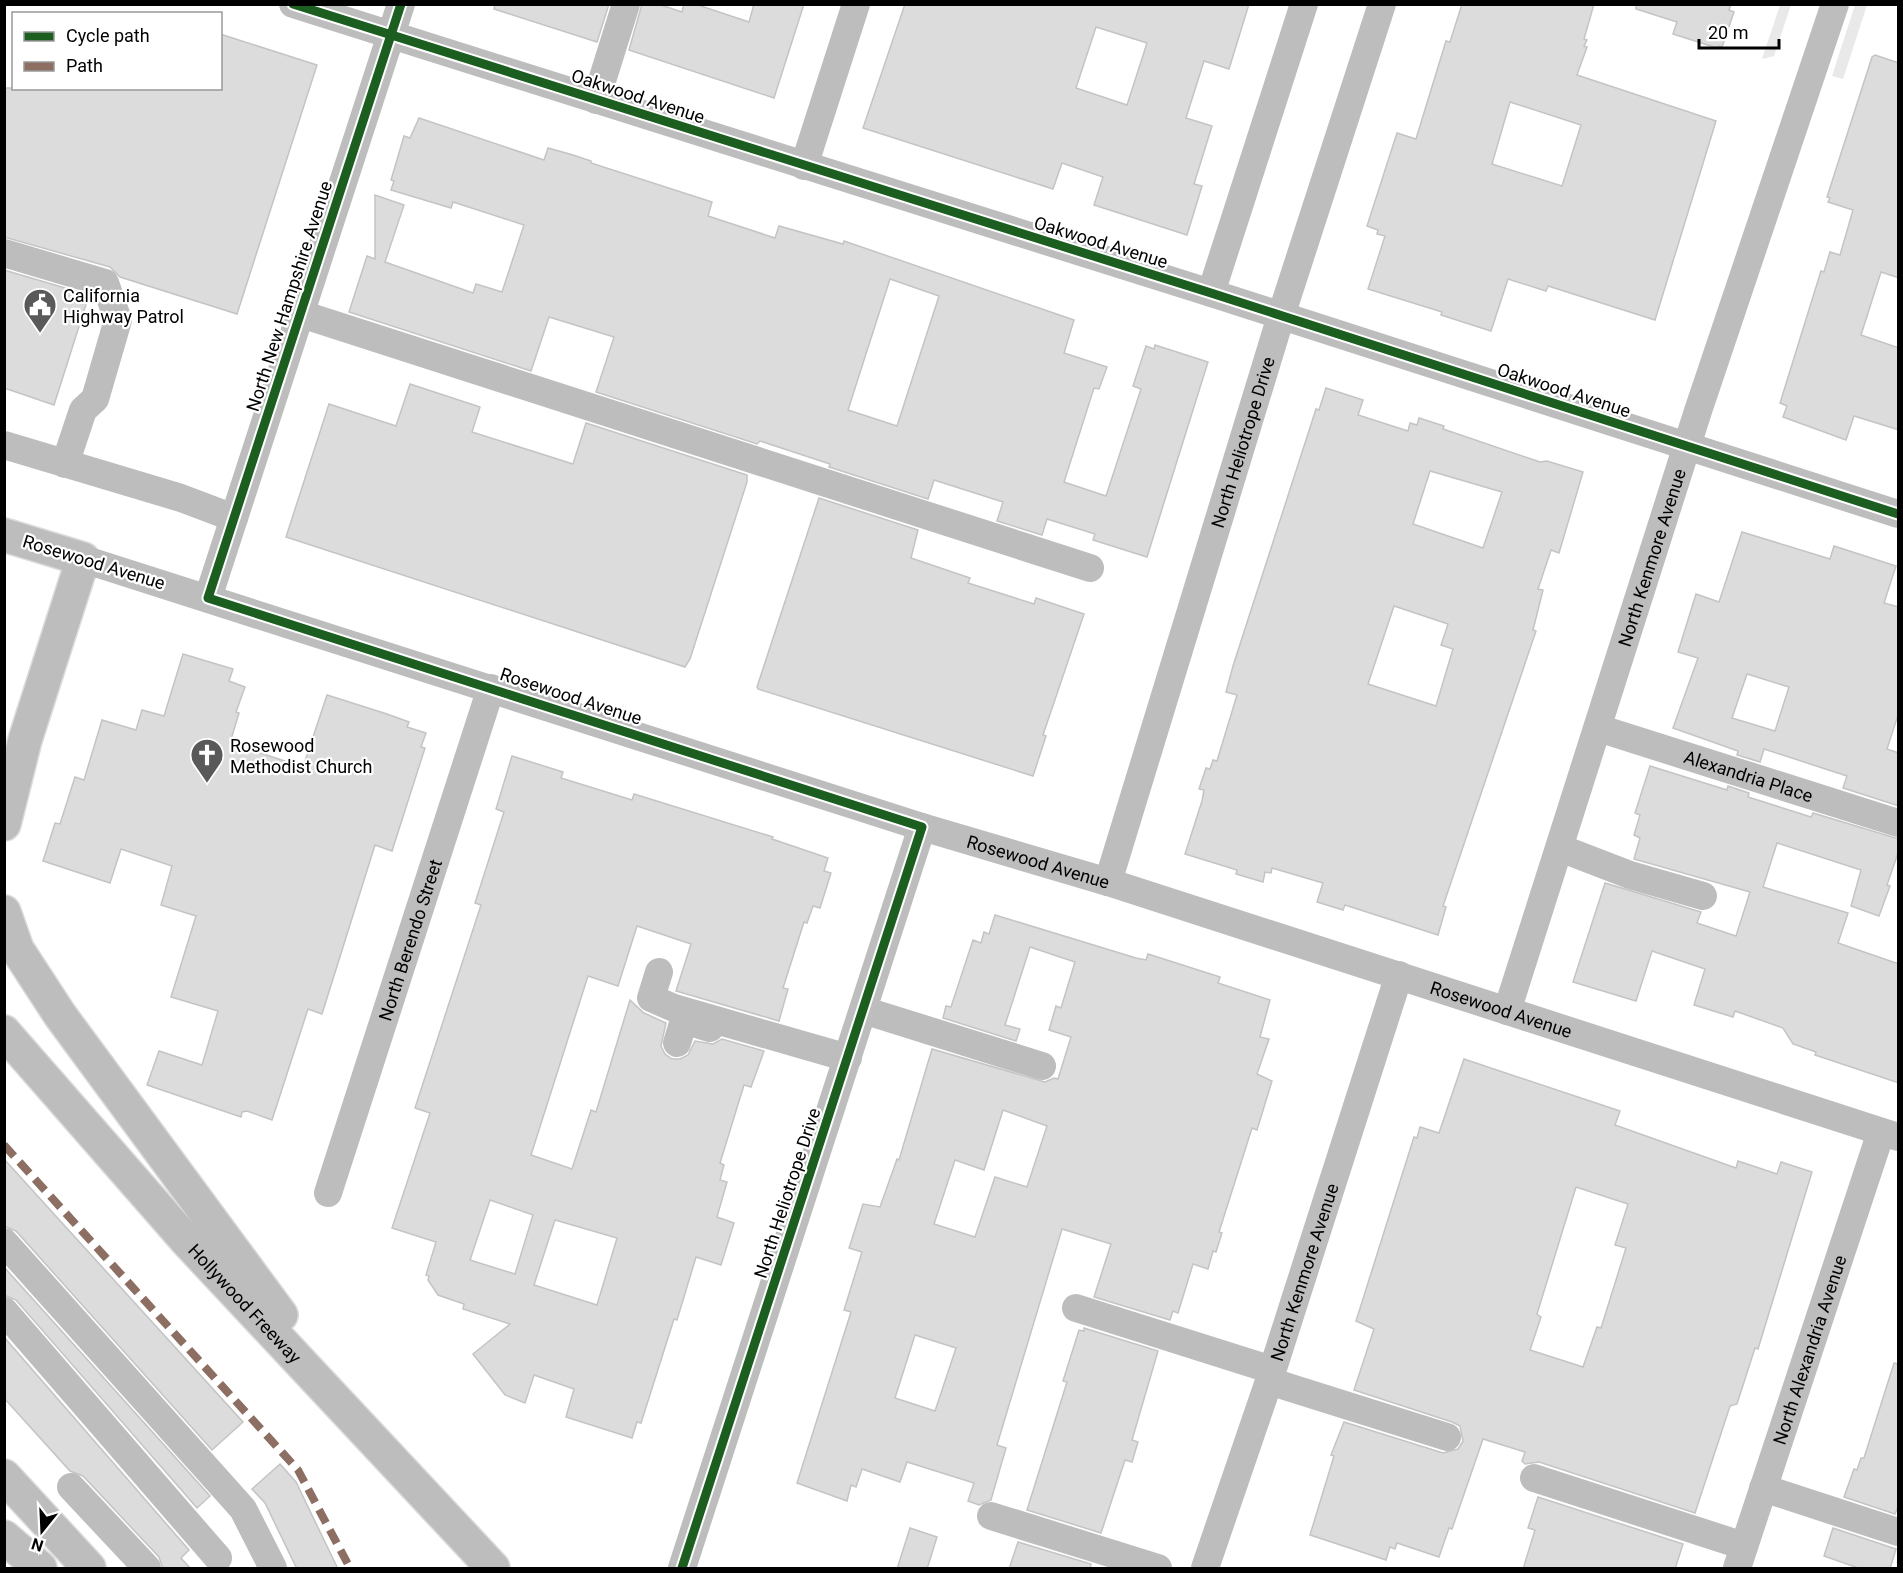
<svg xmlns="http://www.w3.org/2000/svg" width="1903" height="1573" viewBox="0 0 1903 1573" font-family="Roboto,sans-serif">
<rect width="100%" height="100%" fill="#fff"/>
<g fill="#e9e9e9">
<polygon points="1780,5 1791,5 1774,56 1762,59"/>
<polygon points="1855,5 1867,5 1843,79 1832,76"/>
</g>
<g fill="#dcdcdc" stroke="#c4c4c4" stroke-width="1.5" fill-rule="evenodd">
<polygon points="495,4 609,4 597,42 494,9"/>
<polygon points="642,4 658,4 682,12 684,4 695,4 749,22 754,4 804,4 774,98 629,50"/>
<path d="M905 4H1249L1229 69 1204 61 1186 118 1212 126 1194 184 1202 186 1187 235 1094 205 1103 177 1062 163 1053 189 863 128ZM1096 27 1147 43 1127 105 1076 88Z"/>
<path d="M1462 4H1594L1584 39 1587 40 1584 46 1587 47 1577 75 1716 121 1655 320 1548 286 1546 291 1508 279 1491 331 1441 315 1442 312 1368 289 1385 236 1377 234 1378 230 1367 226 1397 133 1416 139 1446 41 1450 42ZM1510 102 1581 125 1562 186 1492 164Z"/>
<polygon points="1636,4 1731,4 1729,10 1734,12 1722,47 1718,46 1717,48 1673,34 1677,22 1636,9"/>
<polygon points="220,34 317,65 237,314 120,277 110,267 4,237 4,88 220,88"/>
<polygon points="1875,55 1899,63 1899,278 1881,272 1861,335 1899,348 1899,430 1854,416 1846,440 1783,417 1787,406 1780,403 1821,271 1824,272 1830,252 1840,255 1853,210 1828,202 1830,198 1827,197 1872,57"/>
<path d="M419 118 544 160 548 148 573 155 591 161V163L712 202 708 216 775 238 779 226 843 244 844 241 1074 320 1064 353 1107 367 1099 389 1094 388 1064 482 1106 496 1141 389 1133 386 1146 346 1154 349 1155 345 1208 362 1147 557 1093 540 1095 534 1047 519 1042 535 997 521 1003 502 934 480 928 499 829 467 830 464 760 441 757 444 596 392 614 337 549 317 531 371 349 312 367 256 375 259V195L404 205 385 262 473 293 476 284 502 292 524 225 453 202 451 208 391 190 394 181 391 180 404 136 410 138ZM890 279 939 296 897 426 848 410Z"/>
<polygon points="4,270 89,295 54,405 4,388"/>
<polygon points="410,384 480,407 472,432 573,464 586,423 747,475 747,482 690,659 685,667 286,537 329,404 396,426"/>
<path d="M1326 388 1363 400 1358 415 1408 431 1410 423 1417 425 1419 418 1444 426 1443 429 1540 462 1547 461 1583 472 1559 553 1551 550 1538 589 1543 590 1533 630 1536 631 1443 906 1446 907 1438 935 1345 905 1343 910 1317 902 1323 883 1272 868 1271 873 1265 872 1263 882 1236 874 1237 870 1185 854 1202 801 1204 790 1199 789 1206 768 1210 769 1213 760 1217 761 1237 695 1226 692 1233 666 1316 409 1319 410ZM1430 471 1502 492 1483 548 1413 524ZM1394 606 1448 624 1441 645 1453 649 1436 706 1368 684Z"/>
<polygon points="819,498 918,530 911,558 970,578 968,583 1034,604 1036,598 1084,614 1043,735 1046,736 1033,776 758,689 757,687"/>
<path d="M1742 532 1830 559 1834 546 1896 566 1884 603 1899 607V712L1887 749 1899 753V806L1843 788 1847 776 1764 749 1760 762 1737 755 1738 751 1673 728 1698 658 1678 652 1696 594 1719 602ZM1747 674 1789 687 1775 731 1732 718Z"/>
<polygon points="183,654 233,669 229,681 245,687 236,712 239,713 230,743 303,767 327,695 387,714 409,722 407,727 426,733 421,747 425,748 392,851 375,845 322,1014 308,1009 272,1120 247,1111 242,1112 241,1117 147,1085 159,1051 202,1065 218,1011 171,997 196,916 161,905 172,866 121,849 110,883 43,861 55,823 60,824 75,777 84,780 102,720 136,730 142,710 164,716"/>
<path d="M512 756 563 772 561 778 632 800 634 794 773 837 772 839 828 858 824 871 831 873 820 908 813 906 807 923 804 922 783 988 788 989 779 1021 676 991 691 944 637 926 618 986 588 976 531 1155 572 1169 591 1110 596 1112 630 1000 644 1013 666 1023 661 1046 665 1054 672 1059H680L688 1055 695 1041 713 1044 722 1039 764 1051 751 1087 744 1085 720 1163 724 1165 720 1180 727 1182 717 1217 734 1223 721 1265 696 1257 677 1320 674 1319 641 1423 637 1422 632 1438 566 1417 574 1389 534 1375 525 1403 505 1395 473 1354 510 1324 463 1309 464 1304 438 1295 428 1280 429 1276 426 1275 436 1242 392 1228 430 1113 415 1108 481 905 475 903 504 812 496 809ZM490 1200 533 1215 515 1274 470 1260ZM555 1220 617 1238 597 1305 534 1285Z"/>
<polygon points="1650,766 1727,790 1728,786 1749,793 1748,797 1811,817 1813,813 1899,839 1899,850 1887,885 1890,886 1879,916 1851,906 1861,870 1777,843 1763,887 1848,913 1838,943 1899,964 1899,1083 1815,1055 1816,1052 1793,1044 1783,1028 1735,1011 1733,1017 1694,1005 1705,969 1652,951 1636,1001 1573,982 1605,883 1701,912 1697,923 1736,936 1750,892 1634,859 1640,838 1634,835 1640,815 1635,813"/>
<path d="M995 915 1136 958 1146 960 1148 954 1220 977 1218 983 1270 1000 1260 1037 1269 1039 1257 1074 1272 1081 1257 1130 1252 1128 1219 1232 1222 1233 1216 1252 1213 1251 1208 1269 1193 1264 1178 1313 1173 1311 1170 1320 1094 1297 1111 1244 1062 1229 997 1445 1006 1448 991 1500 979 1505 968 1501 974 1483 907 1462 900 1482 862 1469 856 1487 851 1485 847 1501 797 1483 851 1312 844 1310 862 1252 849 1248 852 1239 863 1204 880 1207 897 1159 899 1160 932 1049 1045 1082 1054 1078 1058 1079 1071 1037 1049 1030 1056 1006 1061 1008 1075 962 1030 947 1005 1025 1020 1029 1016 1041 943 1018 946 1006 951 1007 973 940 981 943 984 932 989 934ZM1003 1110 1047 1126 1027 1187 995 1177 975 1237 934 1224 955 1160 984 1170ZM915 1335 956 1348 935 1411 895 1398Z"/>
<path d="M1464 1059 1620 1111 1615 1125 1736 1168 1738 1161 1777 1174 1781 1162 1812 1172 1758 1349 1755 1348 1737 1404 1730 1406 1695 1513 1539 1462 1525 1464 1522 1461 1525 1452 1483 1439 1452 1529 1449 1528 1439 1557 1397 1543 1395 1549 1390 1547 1386 1560 1310 1535 1334 1456 1331 1455 1344 1422 1443 1453 1458 1449 1463 1441 1460 1426 1452 1422 1354 1390 1374 1329 1356 1321 1414 1137 1417 1138 1420 1127 1439 1133ZM1576 1187 1628 1204 1615 1245 1626 1248 1601 1328 1597 1327 1583 1367 1530 1350 1541 1317 1537 1314Z"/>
<polygon points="4,1159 243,1422 212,1450 16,1231 4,1226"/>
<polygon points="4,1267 210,1496 197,1508 16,1300 4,1295"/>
<polygon points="1084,1328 1158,1351 1132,1440 1138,1442 1132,1462 1125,1460 1101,1533 1027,1510 1067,1382 1063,1381 1079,1330 1084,1331"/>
<polygon points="4,1337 189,1550 181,1558 191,1569 163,1569 159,1557 83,1476 70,1471 4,1398"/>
<polygon points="1894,1363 1899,1364 1899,1504 1895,1514 1844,1497 1854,1469 1857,1470 1861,1458 1864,1458"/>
<polygon points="280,1464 296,1482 338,1569 297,1569 265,1503 252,1489"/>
<polygon points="1538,1497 1683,1544 1675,1569 1523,1569 1535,1530 1528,1528"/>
<polygon points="910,1528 937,1537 927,1569 897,1569"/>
<polygon points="1833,1528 1896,1549 1890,1569 1861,1569 1824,1556"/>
<polygon points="1018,1542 1091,1564 1090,1569 1009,1569"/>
</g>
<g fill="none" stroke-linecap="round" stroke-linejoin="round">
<g stroke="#dbdbdb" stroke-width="36">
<polyline id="major" points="4,535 83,559 25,740 4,824"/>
</g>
<g stroke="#dbdbdb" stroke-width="36">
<g id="highway">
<polyline points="4,912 17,949 60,1015 281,1315"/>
<path id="s8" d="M4 1032 185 1239 493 1568"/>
<polyline points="4,1476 89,1568"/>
<polyline points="4,1537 40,1568"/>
</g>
</g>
<g stroke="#bdbdbd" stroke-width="28">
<polyline points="293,4 1211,293 1898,514"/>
<polyline points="596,100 626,4"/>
<polyline points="804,166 856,4"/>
<polyline points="4,253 105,283 118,320 95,399 83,410 65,464"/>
<polyline points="1211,293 1304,4"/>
<polyline points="301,314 1090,568"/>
<polyline points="4,445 181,498 234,518"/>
<path id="s1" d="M83 559 922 827 1108 882 1898 1137"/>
<polyline points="208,598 401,4"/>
<path id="s2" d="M1598 728 1898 823"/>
<polyline points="1560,848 1630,875 1703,896"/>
<path id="s3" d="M1108 882 1281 316 1382 4"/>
<polyline points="659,972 651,998 674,1008 848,1058"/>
<polyline points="863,1010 1042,1066"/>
<path id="s4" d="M1507 1011 1698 411 1835 4"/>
<polyline points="677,1043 684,1020 710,1028"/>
<path id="s5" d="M328 1193 491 688"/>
<polyline points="4,1242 243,1509 273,1568"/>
<polyline points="1076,1308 1272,1370"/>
<polyline points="4,1311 218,1558"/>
<polyline points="1269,1381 1447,1437"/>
<polyline points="1534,1478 1744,1546"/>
<polyline points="71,1487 147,1568"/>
<polyline points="1763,1488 1898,1532"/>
<polyline points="991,1516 1158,1568"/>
<polyline points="682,1568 922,827"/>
<path id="s6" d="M1205 1568 1269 1381 1399 975"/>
<path id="s7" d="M1737 1568 1881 1132"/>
</g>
<use href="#major" stroke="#bdbdbd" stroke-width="33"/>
<use href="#highway" stroke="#bdbdbd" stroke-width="33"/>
<polyline stroke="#8d6e63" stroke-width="8" stroke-dasharray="15 8" stroke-linecap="butt" points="4,1145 298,1470 350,1568"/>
<g stroke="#fff" stroke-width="13">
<g id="cycleway">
<polyline points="293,4 1211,293 1898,514"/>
<polyline points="401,4 208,598 922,827 682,1568"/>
</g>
</g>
<use href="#cycleway" stroke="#1b5e20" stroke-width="9"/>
</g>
<defs>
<g id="civic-pin" transform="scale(1.725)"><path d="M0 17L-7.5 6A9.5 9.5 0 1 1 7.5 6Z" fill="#595959" stroke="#fff"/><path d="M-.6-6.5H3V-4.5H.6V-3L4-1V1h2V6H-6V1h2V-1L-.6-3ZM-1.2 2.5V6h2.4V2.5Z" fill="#fff"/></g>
<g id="church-pin" transform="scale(1.725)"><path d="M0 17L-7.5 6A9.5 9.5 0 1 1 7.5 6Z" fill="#595959" stroke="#fff"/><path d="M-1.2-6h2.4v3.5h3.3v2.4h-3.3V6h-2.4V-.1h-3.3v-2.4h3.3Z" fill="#fff"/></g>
</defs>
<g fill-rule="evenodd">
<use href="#civic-pin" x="40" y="305"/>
<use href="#church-pin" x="207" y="755"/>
</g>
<g text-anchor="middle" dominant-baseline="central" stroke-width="4.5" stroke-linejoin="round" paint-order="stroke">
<g font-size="18" fill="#000" stroke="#fff">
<text transform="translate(638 96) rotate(18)">Oakwood Avenue</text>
<text transform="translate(1101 242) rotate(17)">Oakwood Avenue</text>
<text transform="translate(289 296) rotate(-72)">North New Hampshire Avenue</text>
<text transform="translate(1564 390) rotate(18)">Oakwood Avenue</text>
<text stroke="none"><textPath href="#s3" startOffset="460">North Heliotrope Drive</textPath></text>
<text stroke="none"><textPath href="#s4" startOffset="476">North Kenmore Avenue</textPath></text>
<text transform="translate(94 562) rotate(17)">Rosewood Avenue</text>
<text transform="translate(571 696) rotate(18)">Rosewood Avenue</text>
<text stroke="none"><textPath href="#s2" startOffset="158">Alexandria Place</textPath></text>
<text stroke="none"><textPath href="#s1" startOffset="1002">Rosewood Avenue</textPath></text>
<text stroke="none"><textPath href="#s5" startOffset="266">North Berendo Street</textPath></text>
<text stroke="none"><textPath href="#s1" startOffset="1488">Rosewood Avenue</textPath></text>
<text transform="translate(787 1193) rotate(-72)">North Heliotrope Drive</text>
<text stroke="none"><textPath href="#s6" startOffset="312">North Kenmore Avenue</textPath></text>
<text stroke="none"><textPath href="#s8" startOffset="363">Hollywood Freeway</textPath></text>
<text stroke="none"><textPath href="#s7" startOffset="230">North Alexandria Avenue</textPath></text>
</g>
<g font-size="18" fill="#000" stroke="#fff" text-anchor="start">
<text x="63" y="295">California<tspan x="63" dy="21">Highway Patrol</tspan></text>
<text x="230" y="745">Rosewood<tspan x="230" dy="21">Methodist Church</tspan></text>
</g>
</g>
<rect width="1903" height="1573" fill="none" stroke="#000000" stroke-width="12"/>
<rect x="12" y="12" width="210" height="78" fill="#ffffff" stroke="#999999" stroke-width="1.5"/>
<rect x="24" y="32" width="30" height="9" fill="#1b5e20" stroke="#999999" stroke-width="1.5"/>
<text x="66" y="42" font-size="18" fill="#000000">Cycle path</text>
<rect x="24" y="62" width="30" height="9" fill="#8d6e63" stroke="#999999" stroke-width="1.5"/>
<text x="66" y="72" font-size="18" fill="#000000">Path</text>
<g transform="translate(42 1531) rotate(198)" stroke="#ffffff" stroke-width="4.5" paint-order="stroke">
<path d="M0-4.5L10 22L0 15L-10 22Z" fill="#000000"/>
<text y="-9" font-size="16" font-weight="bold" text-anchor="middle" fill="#000000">N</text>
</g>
<path d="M1699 39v9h80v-9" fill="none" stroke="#000000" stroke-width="3"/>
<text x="1708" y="39" font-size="18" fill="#000000" stroke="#ffffff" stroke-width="4.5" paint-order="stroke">20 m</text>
</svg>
